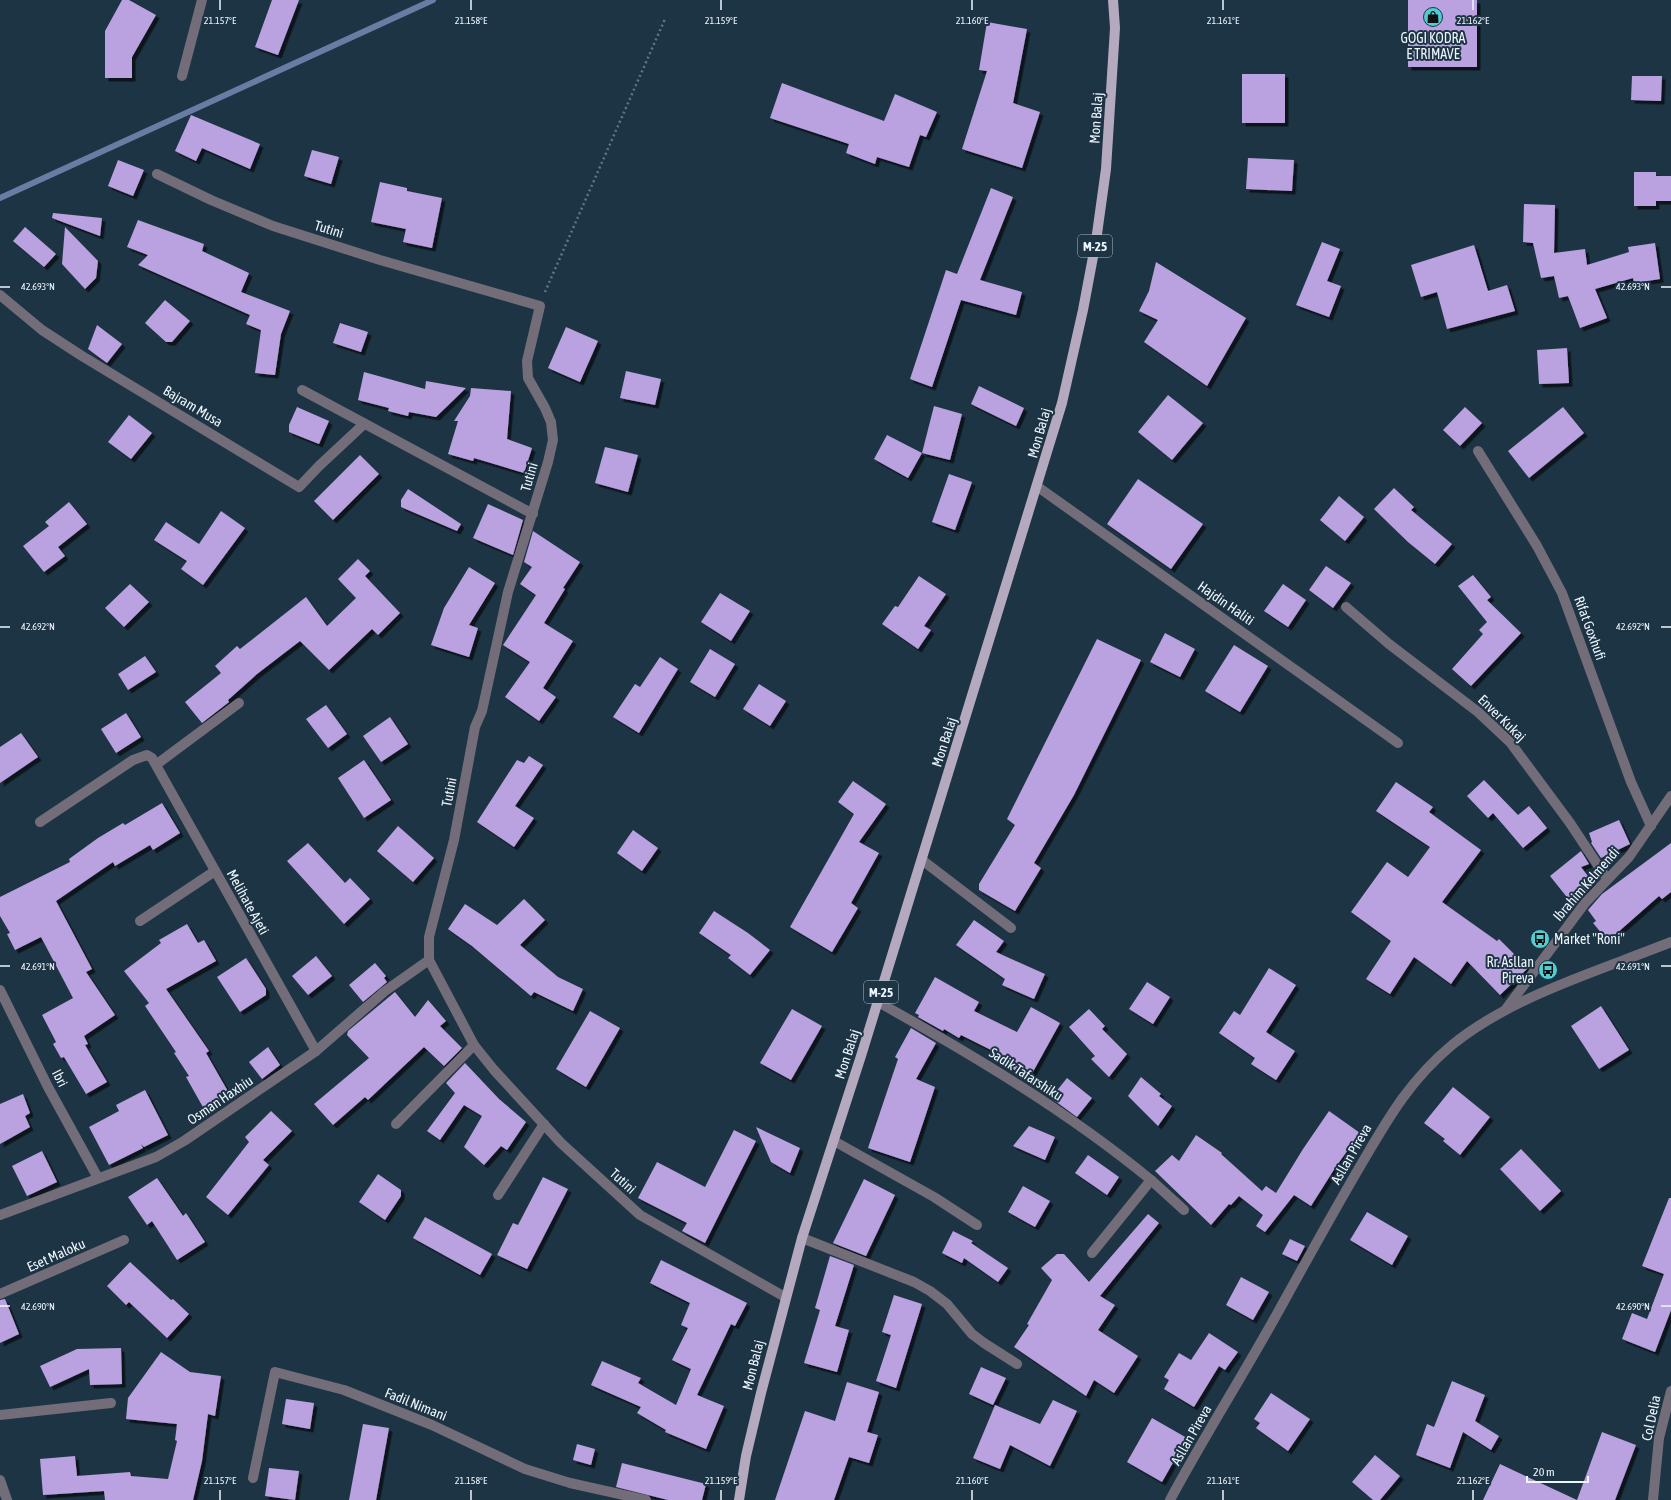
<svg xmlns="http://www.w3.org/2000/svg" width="1671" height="1500" viewBox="0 0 1671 1500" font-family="'Asap Condensed',sans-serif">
<defs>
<filter id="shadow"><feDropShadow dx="3.5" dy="3.5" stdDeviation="0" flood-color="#0009"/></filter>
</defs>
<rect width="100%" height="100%" fill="#1d3444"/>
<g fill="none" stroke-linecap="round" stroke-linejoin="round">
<polyline stroke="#687da3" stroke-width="6" points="0,198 433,0"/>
</g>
<g fill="#baa1df" filter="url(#shadow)">
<polygon points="122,0 129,0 156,15 132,57 132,78 105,78 105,31"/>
<polygon points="272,0 299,0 278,55 255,47"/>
<rect x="1408" y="0" width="69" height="67"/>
<polygon points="987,22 1027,29 1013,103 1040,112 1022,168 962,149 987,71 979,70"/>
<rect x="1242" y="74" width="43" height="49"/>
<polygon points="1632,76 1662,76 1661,101 1631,100"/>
<polygon points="782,83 884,121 895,94 937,112 926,137 920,135 909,167 877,157 875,164 846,153 849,144 770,118"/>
<polygon points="191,115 260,144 250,169 202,148 196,161 175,151"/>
<polygon points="312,150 339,157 331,184 304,176"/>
<polygon points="1248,158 1294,160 1292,191 1246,189"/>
<polygon points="118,160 144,170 133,196 108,186"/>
<polygon points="1634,172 1656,172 1656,176 1671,176 1671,201 1656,201 1656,206 1634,206"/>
<polygon points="380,182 407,188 407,191 442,198 432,248 403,242 406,229 371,222"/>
<polygon points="991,188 1013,197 980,280 1022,292 1016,315 961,300 932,387 910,379 946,270 957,274"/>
<polygon points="1524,204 1555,205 1554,253 1585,249 1587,265 1629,252 1628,247 1655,243 1660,279 1634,283 1633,278 1595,289 1607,318 1580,328 1568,296 1559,298 1554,276 1541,278 1533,243 1523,242"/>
<polygon points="53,213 102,218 100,236 52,218"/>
<polygon points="138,220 204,244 202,251 249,273 241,292 290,311 281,334 275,375 255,373 261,330 246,324 250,315 138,265 148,255 127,247"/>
<polygon points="25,227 56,254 44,267 13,241"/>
<polygon points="65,227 98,261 96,278 85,289 62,264"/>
<polygon points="1322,242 1340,249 1327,281 1341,286 1329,317 1296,305"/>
<polygon points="1474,245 1488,291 1507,285 1515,311 1447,329 1437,292 1421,297 1411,265"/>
<polygon points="1156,262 1246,318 1207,386 1144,342 1158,320 1139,311 1149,291"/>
<polygon points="165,300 190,321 172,342 166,342 145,323"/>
<polygon points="340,323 368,332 361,352 333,343"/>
<polygon points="97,325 122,344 107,363 88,349"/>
<polygon points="566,327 598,341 580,382 548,368"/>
<polygon points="1567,348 1569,383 1539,384 1537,350"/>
<polygon points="626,371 661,379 655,405 620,398"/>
<polygon points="364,372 425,389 426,381 466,388 436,417 409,412 408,416 388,411 389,408 358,400"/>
<polygon points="979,386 1024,408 1016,426 971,404"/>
<polygon points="471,388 511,391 507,439 532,448 524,473 474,458 473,461 448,454 458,421 454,421 470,396"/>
<polygon points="1168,395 1203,423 1172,460 1138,432"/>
<polygon points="934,406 962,414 950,460 922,453"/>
<polygon points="297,407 329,421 319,444 289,432 289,425"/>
<polygon points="1465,407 1482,423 1460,446 1443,430"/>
<polygon points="1563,407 1584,433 1529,478 1508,451"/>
<polygon points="129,415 152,433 131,459 108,442"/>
<polygon points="887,435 922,453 908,478 874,459"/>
<polygon points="605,447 638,455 628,492 595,483"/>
<polygon points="360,455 379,474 333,520 314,501"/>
<polygon points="949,474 972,482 955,530 932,522"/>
<polygon points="1138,479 1203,524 1171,569 1107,524"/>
<polygon points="1394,488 1414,507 1411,510 1452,544 1435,564 1408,542 1374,509"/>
<polygon points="408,489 461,524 457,531 401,507 401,500"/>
<polygon points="1339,496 1364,517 1345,541 1320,520"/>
<polygon points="69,502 87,524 58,547 65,556 44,572 23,546 49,526 45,522"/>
<polygon points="488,504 523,520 513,555 473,538"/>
<polygon points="221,511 245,528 203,585 181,569 187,561 154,540 166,522 199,544"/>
<polygon points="533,531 580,562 563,588 565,589 544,623 573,641 543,688 556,697 539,721 505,697 530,662 503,645 536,595 520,584 532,567 524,562"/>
<polygon points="358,559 370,571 365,576 400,613 378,635 372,629 329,670 300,641 257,674 228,700 229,702 202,723 185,702 221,673 215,666 237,646 240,649 306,597 327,626 356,598 338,579"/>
<polygon points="1326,566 1351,583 1333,608 1309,590"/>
<polygon points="469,567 495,583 469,625 478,628 469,657 431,645 444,608"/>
<polygon points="1473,575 1491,597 1487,600 1521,633 1471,686 1452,669 1483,634 1479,630 1487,622 1458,586"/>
<polygon points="919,576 946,594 924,626 931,630 918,649 882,624 895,606 898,607"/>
<polygon points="130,584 149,602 124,627 105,608"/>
<polygon points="1283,584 1306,600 1288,627 1264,611"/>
<polygon points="720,593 750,611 731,641 701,622"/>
<polygon points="1165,633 1195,649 1180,677 1150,662"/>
<polygon points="1097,639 1141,660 1074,795 1034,863 1041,868 1015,911 979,890 979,884 1015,825 1007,819"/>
<polygon points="1234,645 1268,666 1240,712 1205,691"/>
<polygon points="710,649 735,664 715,697 690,682"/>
<polygon points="145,656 156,672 128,690 118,674"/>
<polygon points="660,657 678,669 639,733 613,717 635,684 640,687"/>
<polygon points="759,684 786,701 770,726 743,709"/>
<polygon points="326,705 347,734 328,748 306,719"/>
<polygon points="126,713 141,737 116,753 101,729"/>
<polygon points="390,717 408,744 381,762 363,736"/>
<polygon points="21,733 38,757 0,783 0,747"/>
<polygon points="529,756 543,765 515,806 534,818 514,847 477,822 517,760 524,763"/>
<polygon points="364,760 391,800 364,818 338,778"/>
<polygon points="1484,780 1518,815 1529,806 1547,828 1523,848 1493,813 1488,818 1467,796"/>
<polygon points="853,781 886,804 859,842 879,853 851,903 858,908 832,952 790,927 854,814 838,802"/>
<polygon points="1396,782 1433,807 1429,812 1481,850 1442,902 1497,941 1499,939 1528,968 1500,995 1467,961 1451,984 1414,957 1390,994 1366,979 1391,941 1351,912 1387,862 1408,877 1430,847 1376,811"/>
<polygon points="162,803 180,833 153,850 150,845 115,866 113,862 56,901 92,969 86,972 115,1015 84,1036 88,1044 85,1045 107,1082 86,1094 64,1057 61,1058 53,1044 56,1042 42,1015 73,998 41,937 15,950 7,934 10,933 0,916 0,897 70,862 69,859 98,838 123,823 125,825"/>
<polygon points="1619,820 1630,844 1601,858 1591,843 1592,842 1589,833"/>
<polygon points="398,826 434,858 413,882 377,851"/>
<polygon points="633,830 658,848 642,871 617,853"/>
<polygon points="308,843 345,883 350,878 370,899 344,924 287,861"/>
<polygon points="1671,843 1671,892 1662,899 1659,896 1608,941 1593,923 1596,921 1588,910 1602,894"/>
<polygon points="1581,851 1589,864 1581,867 1594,884 1579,900 1576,897 1570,901 1550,876"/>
<polygon points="524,899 545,920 520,945 558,977 583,989 573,1011 534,992 531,996 472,946 448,929 465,904 497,925"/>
<polygon points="714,911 748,933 770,950 750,975 728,958 731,955 699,933"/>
<polygon points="974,920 1004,941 996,952 1045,974 1034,999 1002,985 1005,979 956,945"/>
<polygon points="187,924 198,943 204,940 216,961 166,989 209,1051 206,1053 230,1095 204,1109 186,1077 189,1076 174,1053 176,1052 145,1006 149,1003 124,971 161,943 159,940"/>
<polygon points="316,956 332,976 308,995 292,976"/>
<polygon points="246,958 266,989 266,995 240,1012 217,977"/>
<polygon points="375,963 386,976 384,978 387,982 363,1002 349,985"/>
<polygon points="1269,968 1296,985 1266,1032 1295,1051 1276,1080 1251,1064 1255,1058 1219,1033 1234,1011 1240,1015"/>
<polygon points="935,977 979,1002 974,1011 1017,1032 1031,1007 1060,1023 1029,1079 1008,1066 1011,1060 961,1035 959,1038 944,1029 943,1031 918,1017 919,1015 915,1013"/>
<polygon points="1147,982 1170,997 1153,1024 1129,1009"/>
<polygon points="395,992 415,1017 428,1000 446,1021 440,1026 462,1048 444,1066 424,1047 368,1100 365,1097 333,1125 314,1104 369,1058 347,1035 348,1031"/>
<polygon points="1601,1006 1629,1050 1599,1069 1571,1026"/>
<polygon points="792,1009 822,1026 791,1080 760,1063"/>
<polygon points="1089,1009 1105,1026 1102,1029 1127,1054 1109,1077 1091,1059 1095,1056 1069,1027"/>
<polygon points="590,1011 620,1028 586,1087 556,1069"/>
<polygon points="911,1028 936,1043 916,1079 935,1087 910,1162 868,1148 898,1059 895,1057"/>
<polygon points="268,1047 280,1065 262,1079 249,1062"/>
<polygon points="465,1063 499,1099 526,1122 507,1150 501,1146 484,1165 464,1147 482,1116 464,1105 440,1140 427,1131 455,1093 446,1083"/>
<polygon points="1141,1077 1161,1094 1159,1096 1172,1106 1158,1126 1128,1096"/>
<polygon points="1067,1078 1092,1098 1077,1117 1051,1098"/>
<polygon points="1453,1087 1490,1117 1460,1155 1443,1141 1445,1139 1424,1123"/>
<polygon points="145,1090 168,1135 144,1147 141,1144 143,1148 109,1165 89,1127 119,1111 116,1105"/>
<polygon points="23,1094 30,1113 25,1116 30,1127 0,1144 0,1104"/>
<polygon points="271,1111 292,1131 263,1160 269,1165 228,1215 206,1197 249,1142 245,1137"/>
<polygon points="1329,1111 1360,1133 1335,1168 1311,1206 1294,1195 1265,1232 1256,1226 1263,1215 1239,1196 1231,1205 1229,1204 1211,1225 1155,1171 1172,1155 1179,1161 1196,1135 1222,1153 1221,1154 1262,1191 1266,1186 1276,1193 1303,1149"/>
<polygon points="1029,1126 1055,1137 1045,1160 1013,1146"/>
<polygon points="756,1127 800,1148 790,1173 771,1162"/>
<polygon points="734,1130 756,1141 705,1243 682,1231 687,1223 638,1198 657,1162 705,1187"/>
<polygon points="1521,1149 1561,1191 1540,1211 1500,1169"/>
<polygon points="42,1151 57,1182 27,1196 12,1166"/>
<polygon points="1088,1155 1119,1177 1107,1195 1075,1173"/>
<polygon points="378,1174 401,1190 401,1196 385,1220 359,1202"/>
<polygon points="543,1177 568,1189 527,1269 497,1255 513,1223 518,1225"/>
<polygon points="157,1178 183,1216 186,1213 205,1242 177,1260 152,1221 147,1225 128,1197"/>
<polygon points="864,1179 895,1195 866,1256 833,1243"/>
<polygon points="1023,1186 1050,1201 1035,1227 1008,1212"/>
<polygon points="1669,1198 1671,1198 1671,1310 1655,1352 1622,1339 1632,1313 1647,1319 1664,1274 1642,1266"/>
<polygon points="1367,1212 1408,1236 1392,1265 1350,1240"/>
<polygon points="1148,1214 1159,1223 1100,1296 1115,1305 1098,1330 1138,1356 1114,1393 1094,1380 1086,1396 1014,1347 1029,1325 1027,1324 1052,1280 1041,1268 1057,1254 1064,1254 1089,1282"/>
<polygon points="425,1217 492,1254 480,1275 413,1238"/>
<polygon points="953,1231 973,1241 971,1243 1008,1268 998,1282 964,1258 962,1263 942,1253"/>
<polygon points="1290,1239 1305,1246 1297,1261 1282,1254"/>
<polygon points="830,1256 854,1265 835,1326 849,1330 837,1372 804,1363 820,1310 815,1308"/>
<polygon points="661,1260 747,1303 735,1326 731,1324 697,1395 724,1406 706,1449 665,1432 666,1430 637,1413 641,1407 591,1385 602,1361 641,1378 638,1383 676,1405 691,1369 672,1360 688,1328 681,1325 690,1303 650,1283"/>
<polygon points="130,1262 171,1300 173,1299 189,1314 167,1338 129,1302 126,1305 107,1286"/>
<polygon points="1241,1277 1269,1292 1253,1320 1226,1305"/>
<polygon points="894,1295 922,1304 896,1388 876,1381 891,1335 882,1332"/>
<polygon points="5,1299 19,1334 0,1343 0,1300"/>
<polygon points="1209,1333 1238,1352 1225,1370 1219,1366 1194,1407 1164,1389 1169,1380 1164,1377 1179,1353 1191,1360"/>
<polygon points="121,1348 122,1384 90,1385 89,1369 50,1387 40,1366 77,1349"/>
<polygon points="161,1352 190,1372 221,1376 215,1416 208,1414 202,1461 193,1500 105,1500 104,1491 43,1495 40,1459 75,1456 77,1476 130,1472 131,1476 168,1479 177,1441 175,1440 177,1424 126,1419 128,1398"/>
<polygon points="981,1367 1006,1378 993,1405 969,1394"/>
<polygon points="1452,1381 1485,1395 1475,1421 1499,1436 1491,1450 1463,1432 1450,1468 1416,1455 1427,1424 1434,1427"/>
<polygon points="847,1382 879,1392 867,1432 878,1435 869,1463 849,1457 834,1500 775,1500 805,1411 835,1421"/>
<polygon points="1271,1393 1310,1419 1288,1451 1256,1428 1260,1423 1254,1419"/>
<polygon points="286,1399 314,1403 310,1429 282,1424"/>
<polygon points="1053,1400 1077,1411 1050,1466 1010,1445 1000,1469 973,1458 995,1405 1040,1424"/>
<polygon points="1152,1418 1187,1438 1162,1482 1127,1462"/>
<polygon points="363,1424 389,1428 376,1500 349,1500"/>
<polygon points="1602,1432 1636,1445 1615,1500 1483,1500 1500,1464 1577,1500"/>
<polygon points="577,1444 595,1449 591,1465 573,1460"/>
<polygon points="1375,1455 1400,1476 1380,1500 1373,1500 1352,1482"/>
<polygon points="622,1463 706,1484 702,1500 668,1500 616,1487"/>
<polygon points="269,1468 299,1471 295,1500 265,1496"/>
</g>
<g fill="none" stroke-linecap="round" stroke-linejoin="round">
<polyline stroke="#637582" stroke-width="2.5" stroke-dasharray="2 3" stroke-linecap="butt" points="545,292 665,19"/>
<g stroke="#736d79" stroke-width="10">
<polyline points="182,76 202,0"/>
<polyline points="157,174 211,200 273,226 380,260 540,306 527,361 528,378 545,408 551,422 553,440 548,462 508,592 482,711 475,727 454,840 429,937 429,960 474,1045 494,1070 561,1143 640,1215 785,1297"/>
<polyline points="0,295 42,330 82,356 299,487 319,466 364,424"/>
<polyline points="302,390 533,514"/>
<polyline points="1478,451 1537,546 1562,593 1631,782 1651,826"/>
<polyline points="1038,487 1398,743"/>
<polyline points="1346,607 1389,644 1478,712 1510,742 1570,823 1607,879"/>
<polyline points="157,764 239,703"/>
<polyline points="40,822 133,760 147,755 152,758 316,1051"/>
<polyline points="922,860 1011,928"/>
<polyline points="140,921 215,871"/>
<polyline points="0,990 48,1087 98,1178"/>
<path d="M878 1002C973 1055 1067 1111 1151 1180L1092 1253"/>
<polyline points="1506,1009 1585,903 1629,857 1671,796"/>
<polyline points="396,1124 474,1045"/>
<polyline points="834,1141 934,1197 977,1225"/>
<polyline points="1151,1180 1184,1210"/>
<polyline points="498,1195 544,1124"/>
<polyline points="0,1215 156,1157 184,1141 316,1051 385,991 429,960"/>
<polyline points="802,1238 914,1282 930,1291 947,1304 972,1334 984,1343 1017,1364"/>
<polyline points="0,1294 124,1240"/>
<polyline points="0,1415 111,1403"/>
<polyline points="253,1478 275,1372 344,1390 432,1425 525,1469 570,1483 646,1500"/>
<polyline points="0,1480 7,1500"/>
<path d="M1170 1500C1206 1433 1247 1369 1283 1303 1309 1256 1335 1209 1362 1163 1389 1117 1410 1080 1452 1045 1512 996 1599 971 1671 942"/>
<polyline points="1653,1500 1659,1438 1671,1391"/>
</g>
<polyline stroke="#b5a9c0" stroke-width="10" points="739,1500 746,1456 761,1393 802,1238 861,1056 1062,403 1083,310 1096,241 1106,169 1115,28 1113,0"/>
</g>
<path fill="none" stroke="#eef6fd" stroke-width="1.5" d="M220 0V10M471 0V10M721 0V10M972 0V10M1223 0V10M1473 0V10M0 287H10M1661 287H1671M0 627H10M1661 627H1671M0 966H10M1661 966H1671M0 1306H10M1661 1306H1671M220 1490V1500M471 1490V1500M721 1490V1500M972 1490V1500M1223 1490V1500M1473 1490V1500"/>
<defs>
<g id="shop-disc" transform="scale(1)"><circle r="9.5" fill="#51ccd1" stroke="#1d3444"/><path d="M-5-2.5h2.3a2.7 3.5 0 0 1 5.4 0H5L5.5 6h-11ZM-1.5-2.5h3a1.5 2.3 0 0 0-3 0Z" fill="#111"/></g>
<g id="bus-disc" transform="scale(1)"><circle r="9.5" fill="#51ccd1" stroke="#1d3444"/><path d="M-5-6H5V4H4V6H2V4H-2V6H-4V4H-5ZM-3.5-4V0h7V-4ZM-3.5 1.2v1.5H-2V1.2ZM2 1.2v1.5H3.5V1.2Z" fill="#111"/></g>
</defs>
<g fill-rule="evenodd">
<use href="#shop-disc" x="1433" y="17"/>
<use href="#bus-disc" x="1540" y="939"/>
<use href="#bus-disc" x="1548" y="970"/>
</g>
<g text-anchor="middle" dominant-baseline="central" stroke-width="4" stroke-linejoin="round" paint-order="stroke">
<g fill="#1d3444" stroke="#afbcc6" stroke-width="1">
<rect x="1078" y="235" width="34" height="22" rx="3"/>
<rect x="864" y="981" width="34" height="22" rx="3"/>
</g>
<g font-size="13" font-weight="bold" fill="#eef6fd">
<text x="1095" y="246">M-25</text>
<text x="881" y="992">M-25</text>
</g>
<g font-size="14" fill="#eef6fd" stroke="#1d3444">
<text x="1433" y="38">GOGI KODRA<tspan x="1433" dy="16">E TRIMAVE</tspan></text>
<text x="1554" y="939" text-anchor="start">Market "Roni"</text>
<text x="1534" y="962" text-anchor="end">Rr. Asllan<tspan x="1534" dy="16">Pireva</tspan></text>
</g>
<g font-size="14" fill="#eef6fd" stroke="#1d3444">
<text transform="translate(1096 118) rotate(-86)">Mon Balaj</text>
<text transform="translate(329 229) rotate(17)">Tutini</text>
<text transform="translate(193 406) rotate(31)">Bajram Musa</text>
<text transform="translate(1039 433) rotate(-74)">Mon Balaj</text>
<text transform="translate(529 477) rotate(-74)">Tutini</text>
<text transform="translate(1226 603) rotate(35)">Hajdin Haliti</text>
<text transform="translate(1590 628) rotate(70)">Rifat Goxhufi</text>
<text transform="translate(1502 718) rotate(44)">Enver Kukaj</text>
<text transform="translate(944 742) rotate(-72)">Mon Balaj</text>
<text transform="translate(449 792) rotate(-79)">Tutini</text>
<text transform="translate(1586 884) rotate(-49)">Ibrahim Kelmendi</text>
<text transform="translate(248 902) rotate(61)">Melihate Ajeti</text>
<text transform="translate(847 1054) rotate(-72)">Mon Balaj</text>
<text transform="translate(1026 1074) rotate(33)">Sadik Tafarshiku</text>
<text transform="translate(60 1078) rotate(63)">Ibri</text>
<text transform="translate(220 1100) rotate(-34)">Osman Haxhiu</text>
<text transform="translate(1351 1154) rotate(-60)">Asllan Pireva</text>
<text transform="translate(623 1181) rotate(42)">Tutini</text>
<text transform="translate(56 1255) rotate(-24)">Eset Maloku</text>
<text transform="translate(753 1365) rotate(-76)">Mon Balaj</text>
<text transform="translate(416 1404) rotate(22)">Fadil Nimani</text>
<text transform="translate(1651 1418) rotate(-78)">Col Delia</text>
<text transform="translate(1191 1435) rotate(-60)">Asllan Pireva</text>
</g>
</g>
<g font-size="10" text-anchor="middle" fill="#eef6fd" stroke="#1d3444" stroke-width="4" stroke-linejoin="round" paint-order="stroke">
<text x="220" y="24">21.157°E</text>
<text x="471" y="24">21.158°E</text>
<text x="721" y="24">21.159°E</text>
<text x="972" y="24">21.160°E</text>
<text x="1223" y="24">21.161°E</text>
<text x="1473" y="24">21.162°E</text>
<text x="38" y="290">42.693°N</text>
<text x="1633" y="290">42.693°N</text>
<text x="38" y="630">42.692°N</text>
<text x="1633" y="630">42.692°N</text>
<text x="38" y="970">42.691°N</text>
<text x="1633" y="970">42.691°N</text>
<text x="38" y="1310">42.690°N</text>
<text x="1633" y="1310">42.690°N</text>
<text x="220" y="1484">21.157°E</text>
<text x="471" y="1484">21.158°E</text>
<text x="721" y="1484">21.159°E</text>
<text x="972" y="1484">21.160°E</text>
<text x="1223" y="1484">21.161°E</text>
<text x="1473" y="1484">21.162°E</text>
</g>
<path d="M1527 1476v6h61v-6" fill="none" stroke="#eef6fd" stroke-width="2"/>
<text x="1533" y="1476" font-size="12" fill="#eef6fd" stroke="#1d3444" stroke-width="3" paint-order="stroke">20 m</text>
</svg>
